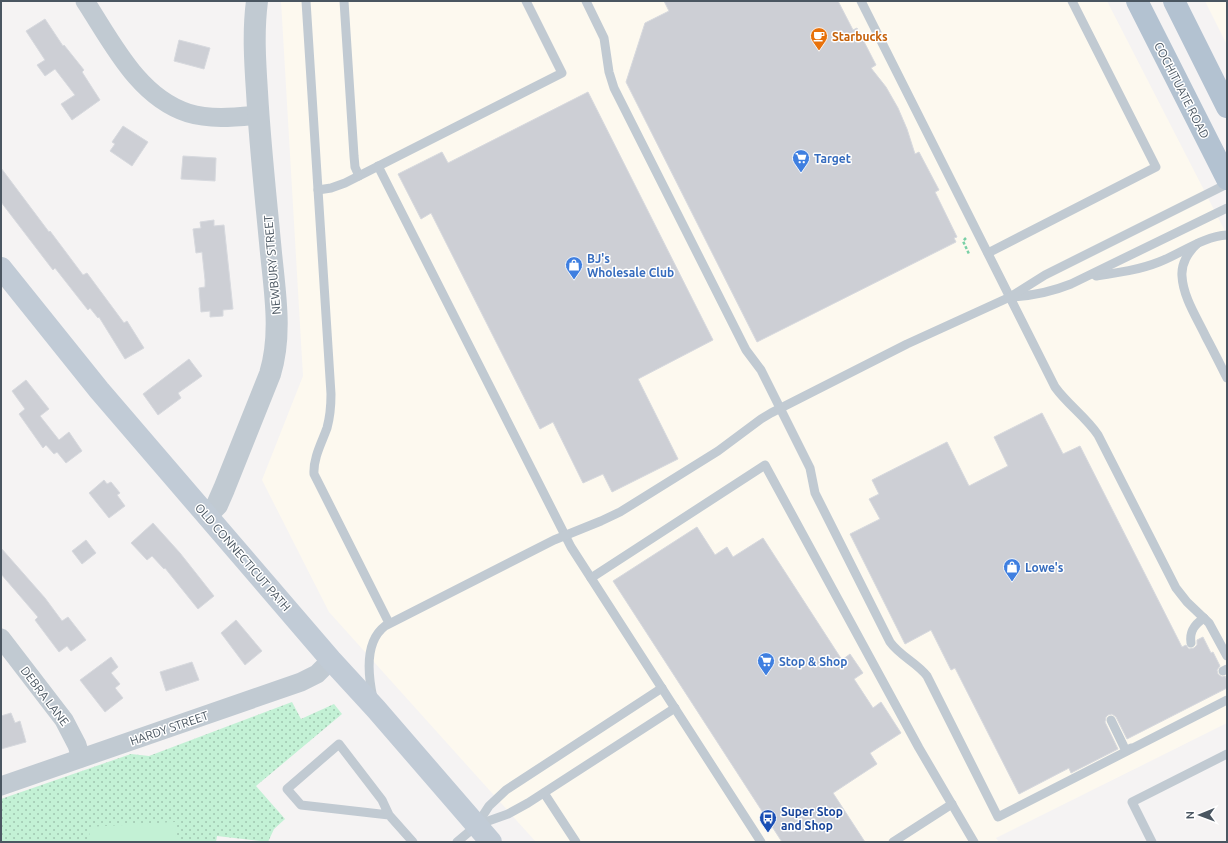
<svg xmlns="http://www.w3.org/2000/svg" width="1228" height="843" viewBox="0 0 1228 843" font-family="Ubuntu,sans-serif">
<defs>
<pattern id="grass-dots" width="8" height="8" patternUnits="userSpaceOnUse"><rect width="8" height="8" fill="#c3f1d5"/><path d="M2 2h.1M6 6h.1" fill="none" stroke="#a0c6b0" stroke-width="1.8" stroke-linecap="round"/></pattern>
</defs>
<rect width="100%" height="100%" fill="#f5f3f3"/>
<g fill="#fdf9ef">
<polygon points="281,1 1107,1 1227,235 1227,723 996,838 999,842 536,842 329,612 262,480 303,376"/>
<polygon points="1205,1 1227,1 1227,45"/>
</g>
<polygon fill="url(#grass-dots)" points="292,702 301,719 334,704 342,714 256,786 285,819 274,829 268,842 217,836 216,842 1,842 1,799 131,754 149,756"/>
<polygon fill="#c3f1d5" points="175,822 176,842 90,842 89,827"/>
<g fill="#cdcfd5" stroke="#d7d9de">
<polygon points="664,1 838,1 853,30 857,28 876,65 871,68 886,87 898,108 907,129 915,154 919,152 939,190 935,192 957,237 954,238 956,242 757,342 626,82 645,23 669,11"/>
<polygon points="45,19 63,46 64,45 84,70 82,72 100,100 72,120 61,104 75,95 55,69 45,76 37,65 45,60 26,31"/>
<polygon points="179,40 210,48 204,69 174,61"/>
<polygon points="588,92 713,340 638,379 678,459 612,492 603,474 583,483 553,422 540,429 431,213 421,219 398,174 442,152 448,163"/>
<polygon points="123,126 148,142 132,166 110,151 115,144 112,142"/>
<polygon points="183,156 216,158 215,181 181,179"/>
<polygon points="1,168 49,232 50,231 83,275 87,273 124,323 127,321 144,348 125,359 99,317 98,318 90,308 88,310 55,268 53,270 1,202"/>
<polygon points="214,220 214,226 224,225 233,309 223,310 223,316 210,317 210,311 201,312 199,288 205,287 205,280 202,252 196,253 193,229 201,228 200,222"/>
<polygon points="189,359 202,376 178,393 181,398 158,415 143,394"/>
<polygon points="26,380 49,409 40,416 59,440 69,432 82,451 66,463 57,452 54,454 46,445 43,448 19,414 25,409 12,391"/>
<polygon points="1042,413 1063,454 1080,446 1182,647 1186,645 1189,649 1194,648 1197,645 1197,640 1203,637 1211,653 1213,652 1220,666 1217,670 1218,674 1222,677 1225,676 1227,680 1227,688 1127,739 1116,717 1112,714 1108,715 1106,717 1105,722 1118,749 1071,773 1069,768 1019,794 955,668 951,670 931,630 905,644 850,534 880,519 869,499 879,494 872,480 947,442 969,486 1008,466 994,437"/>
<polygon points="104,480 107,484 111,482 120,493 117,495 125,506 109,518 89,493"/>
<polygon points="153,523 180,553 214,596 198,609 165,568 164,569 152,556 147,560 131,543"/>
<polygon points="697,527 715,555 727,547 733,557 763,538 842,660 850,654 863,673 854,679 873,708 881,702 901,733 870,753 877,764 833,793 865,842 782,842 613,581"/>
<polygon points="86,540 96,553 82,564 72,551"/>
<polygon points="1,548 45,598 62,621 68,617 86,640 71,651 67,646 59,652 35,620 38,617 1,574"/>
<polygon points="236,620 262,651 245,665 221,633"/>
<polygon points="111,657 118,667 111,673 120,684 115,688 123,698 105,712 80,680"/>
<polygon points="192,662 199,680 166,691 160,672"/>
<polygon points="11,713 15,723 20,721 26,742 1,749 1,716"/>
</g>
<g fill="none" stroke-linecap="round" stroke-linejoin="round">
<polyline stroke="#7ad0a6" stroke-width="2.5" stroke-dasharray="3 2" stroke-linecap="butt" points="966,238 963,241 969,254"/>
<g stroke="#c1cad2" stroke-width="9">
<path d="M306 1 331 394C331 405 330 417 327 428 322 442 313 458 314 474L389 623"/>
<polyline points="344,1 354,156 355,167 359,176"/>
<path d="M586 1 604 38 609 72 614 88 746 350 761 370 810 468 815 493 890 642C900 656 917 663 927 676L998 817 1227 700"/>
<path d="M861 1 1055 387C1068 405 1086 417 1098 435L1176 588 1187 602 1209 623 1227 656"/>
<polyline points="378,166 571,547 761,842"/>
<polyline points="318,190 331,188 345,183 562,73 526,1"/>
<path d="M1197 244C1188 252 1181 264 1182 276 1183 297 1197 318 1206 337 1213 350 1220 364 1227 378"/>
<polyline points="988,253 1156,167 1072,1"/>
<path d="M1096 276C1117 273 1139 270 1159 262 1180 254 1204 236 1227 235"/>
<path d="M1010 297C1032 296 1051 292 1071 284L1227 208"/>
<polyline points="591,578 765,465 919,748 974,842"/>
<path d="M1191 643C1189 631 1195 624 1204 618"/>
<polyline points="1223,671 1227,669"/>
<path d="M373 698C368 675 364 642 385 626L554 540 601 521 620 512 718 451 761 419 771 413 907 344 1010 297 1045 275 1227 184"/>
<polyline points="1111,720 1126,751 1131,748"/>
<polyline points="544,793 576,842"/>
<polyline points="389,815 301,805 287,789 339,744 382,800 389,815 413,842"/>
<polyline points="477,825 508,814 528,803 675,708"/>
<polyline points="457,842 476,826 489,806 506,790 662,688"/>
<polyline points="893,842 952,804"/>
<polyline points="1152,842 1132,802 1227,754"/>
</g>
<g stroke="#c1cad2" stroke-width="19">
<path d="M85 1C112 42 138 97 188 113 211 120 236 117 258 115"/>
<polyline points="1,638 64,720 77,745 81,758"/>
<polyline points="1,786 301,682 317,674 331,660"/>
</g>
<path stroke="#c1cad2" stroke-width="22" d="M207 515 217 505 224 489 270 374C282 335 275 293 271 253 266 199 260 146 257 92 255 62 253 31 257 1"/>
<polyline stroke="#c1cbd6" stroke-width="22" points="1,268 99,390 331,660 376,709 491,842"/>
<g stroke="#b3c2d1" stroke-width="22">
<polyline points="1137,1 1227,179"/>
<polyline points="1174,1 1227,107"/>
</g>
</g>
<defs>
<g id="cafe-pin" transform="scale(0.9)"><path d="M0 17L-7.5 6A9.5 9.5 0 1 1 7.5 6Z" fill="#e8710a" stroke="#fff"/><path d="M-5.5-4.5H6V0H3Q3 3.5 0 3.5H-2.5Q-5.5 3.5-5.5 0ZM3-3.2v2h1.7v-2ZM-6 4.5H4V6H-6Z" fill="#fff"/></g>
<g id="supermarket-pin" transform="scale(0.9)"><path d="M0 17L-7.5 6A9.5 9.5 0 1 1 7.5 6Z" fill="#3f7fe0" stroke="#fff"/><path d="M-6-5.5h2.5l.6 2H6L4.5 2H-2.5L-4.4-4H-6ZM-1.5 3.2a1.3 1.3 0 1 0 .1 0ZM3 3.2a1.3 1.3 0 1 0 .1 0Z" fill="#fff"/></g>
<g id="shop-pin" transform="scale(0.9)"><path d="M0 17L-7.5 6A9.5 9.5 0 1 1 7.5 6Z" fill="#3f7fe0" stroke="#fff"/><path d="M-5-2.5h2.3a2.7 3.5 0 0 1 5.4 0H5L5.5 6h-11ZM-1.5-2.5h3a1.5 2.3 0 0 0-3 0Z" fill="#fff"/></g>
<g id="bus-pin" transform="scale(0.9)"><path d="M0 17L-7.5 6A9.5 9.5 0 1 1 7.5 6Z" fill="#1a4fb4" stroke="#fff"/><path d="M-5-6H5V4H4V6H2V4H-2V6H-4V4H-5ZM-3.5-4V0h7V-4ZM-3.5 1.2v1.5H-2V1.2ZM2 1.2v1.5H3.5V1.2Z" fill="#fff"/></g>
</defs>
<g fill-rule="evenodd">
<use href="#cafe-pin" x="819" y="36"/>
<use href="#supermarket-pin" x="801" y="158"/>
<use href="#shop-pin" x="574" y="265"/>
<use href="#shop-pin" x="1012" y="567"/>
<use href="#supermarket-pin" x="766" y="661"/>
<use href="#bus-pin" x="768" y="818"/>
</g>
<g text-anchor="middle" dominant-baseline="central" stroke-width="3" stroke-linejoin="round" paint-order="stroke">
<g font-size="12" font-weight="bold" fill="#c56008" stroke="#fff" text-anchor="start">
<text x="832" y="36">Starbucks</text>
</g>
<g font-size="12" fill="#4a5661" stroke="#fff">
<text transform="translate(1182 90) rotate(63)">COCHITUATE ROAD</text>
<text transform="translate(272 265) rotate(-95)">NEWBURY STREET</text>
<text transform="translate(243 557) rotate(49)">OLD CONNECTICUT PATH</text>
<text transform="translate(45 696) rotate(53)">DEBRA LANE</text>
<text transform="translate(169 728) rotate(-19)">HARDY STREET</text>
</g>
<g font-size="12" font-weight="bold" fill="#366cbe" stroke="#fff" text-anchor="start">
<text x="814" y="158">Target</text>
<text x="587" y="258">BJ's<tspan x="587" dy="14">Wholesale Club</tspan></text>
<text x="1025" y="567">Lowe's</text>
<text x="779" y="661">Stop &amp; Shop</text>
</g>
<g font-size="12" font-weight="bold" fill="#164399" stroke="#fff" text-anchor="start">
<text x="781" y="811">Super Stop<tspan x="781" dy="14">and Shop</tspan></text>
</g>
</g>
<rect width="1228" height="843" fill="none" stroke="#4a5661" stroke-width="4"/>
<g transform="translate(1200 815) rotate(269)" stroke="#ffffff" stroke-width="3" paint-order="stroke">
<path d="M0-3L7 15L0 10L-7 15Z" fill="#4a5661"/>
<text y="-6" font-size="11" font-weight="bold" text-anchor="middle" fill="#4a5661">N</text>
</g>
</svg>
